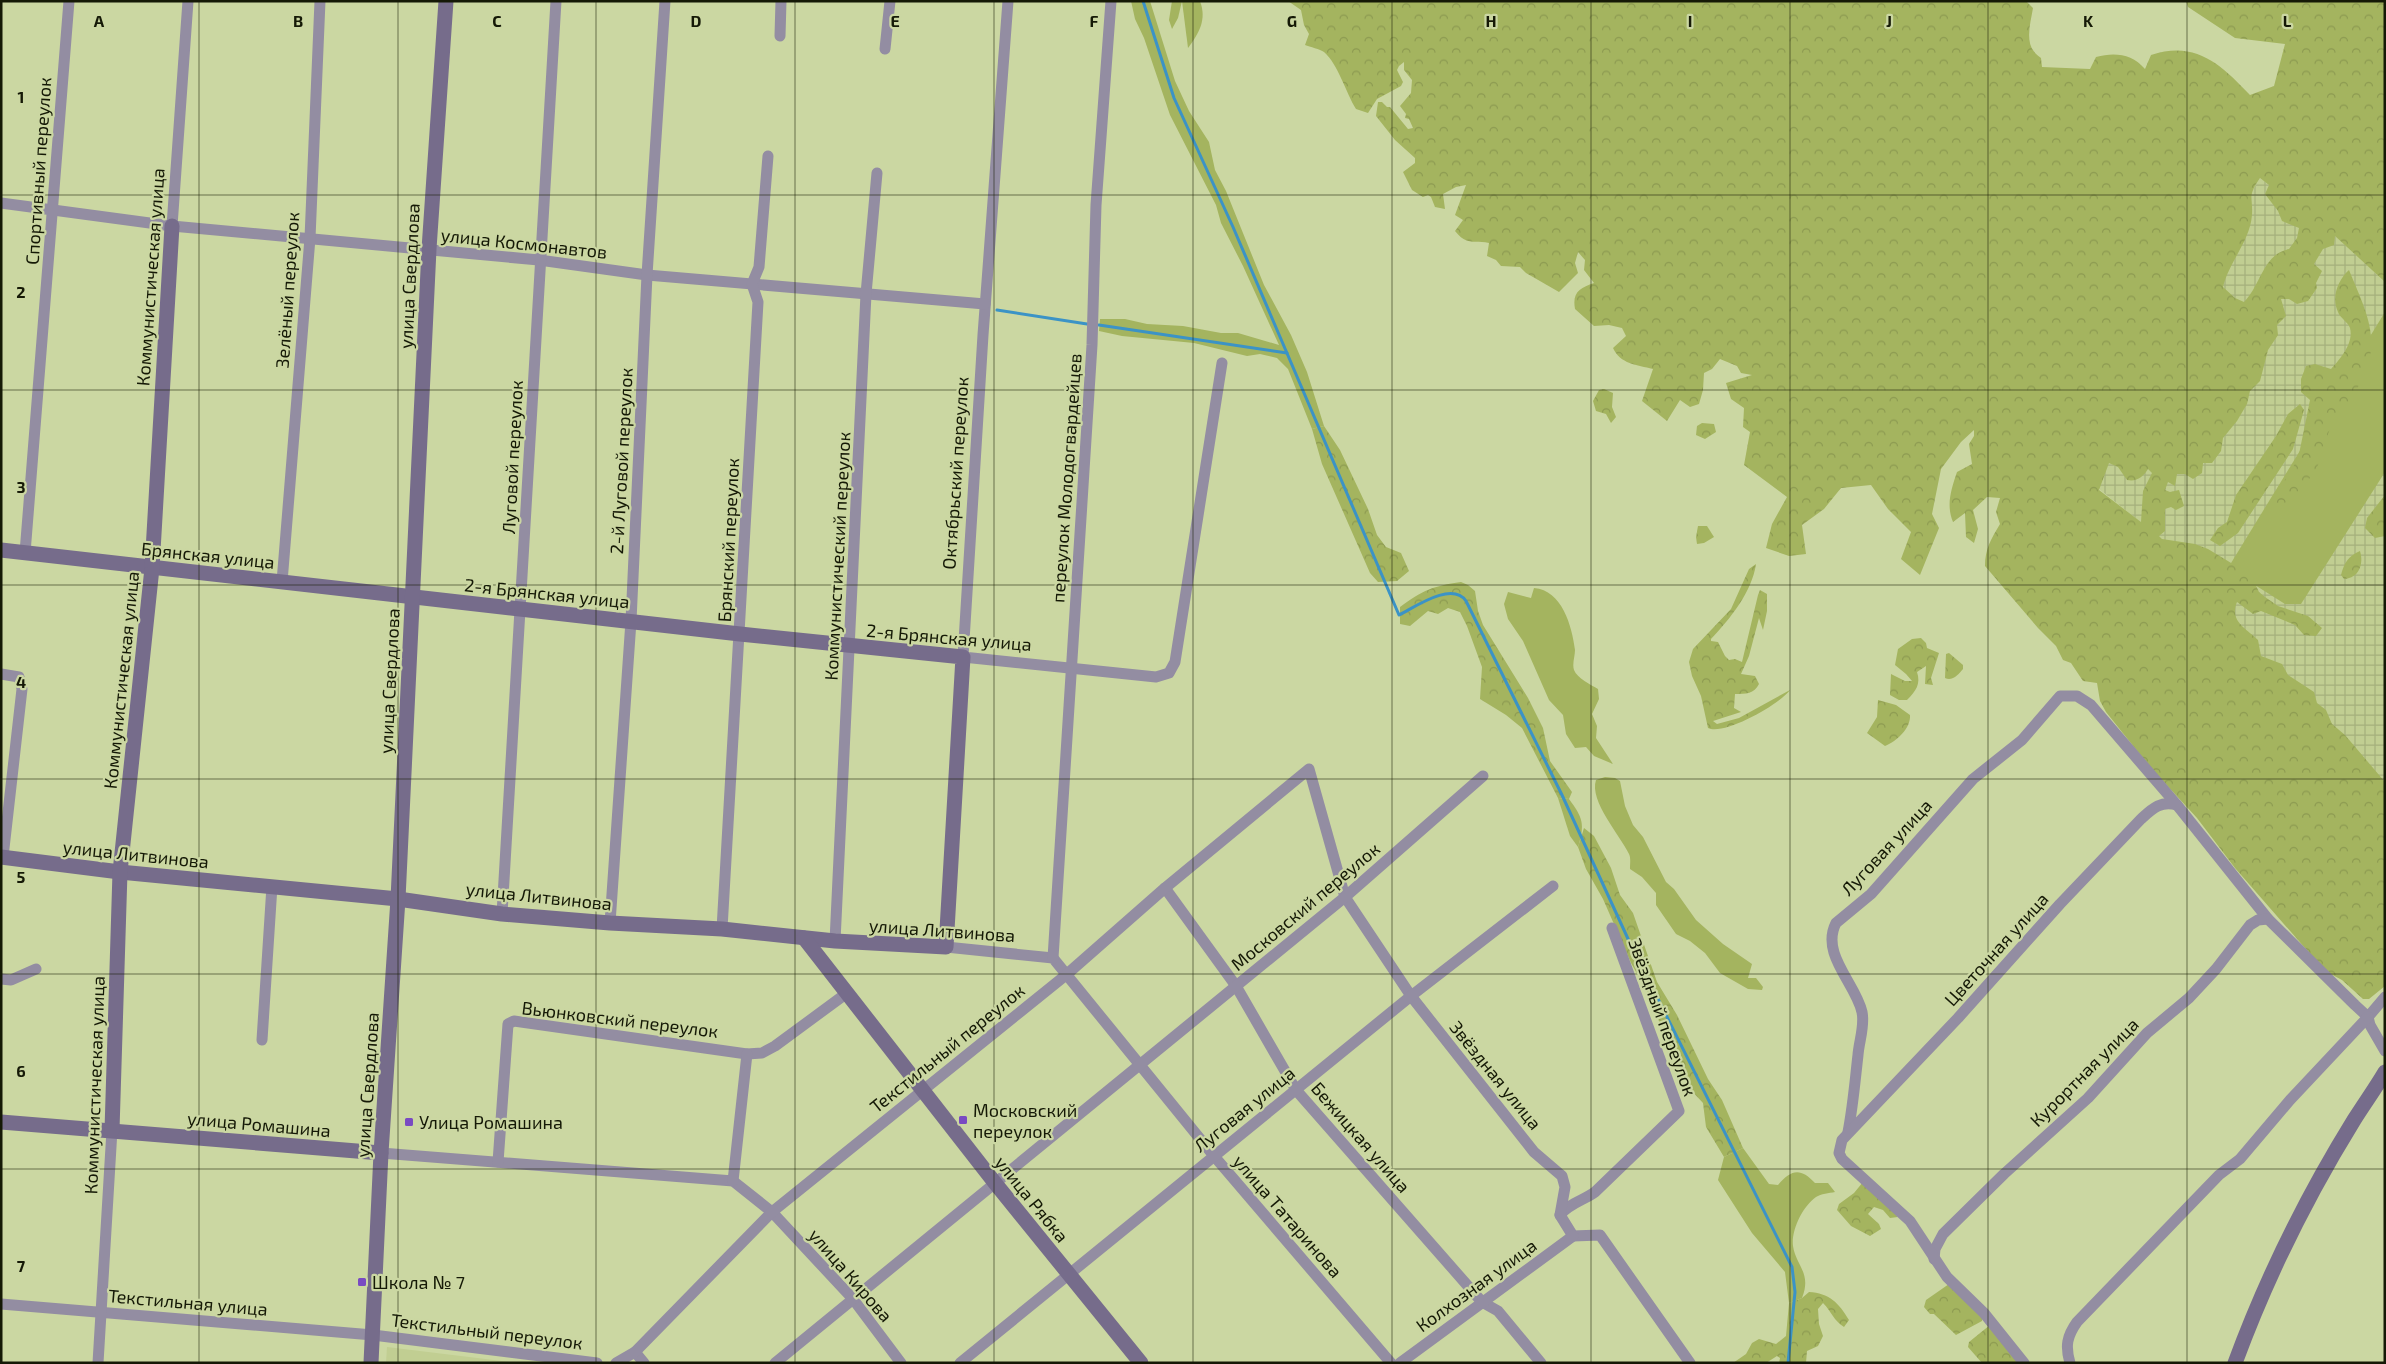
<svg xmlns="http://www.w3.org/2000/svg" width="2386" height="1364" viewBox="0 0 2386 1364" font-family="'Exo 2',sans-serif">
<defs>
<pattern id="industrial-grid" width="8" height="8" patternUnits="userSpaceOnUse" patternTransform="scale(1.25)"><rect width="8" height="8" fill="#c1ce92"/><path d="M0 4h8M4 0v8" fill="none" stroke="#a5b07c"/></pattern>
<pattern id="forest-crowns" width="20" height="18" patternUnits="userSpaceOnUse" patternTransform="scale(1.25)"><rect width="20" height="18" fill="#a4b45f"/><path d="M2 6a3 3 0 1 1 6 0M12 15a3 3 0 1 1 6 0" fill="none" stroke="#8c9a51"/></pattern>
</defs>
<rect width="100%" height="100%" fill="#cbd7a2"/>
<polygon fill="#c1ce92" points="387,1347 518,1363 386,1363"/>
<polygon fill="url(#industrial-grid)" points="2260,178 2316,218 2385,282 2385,794 2202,601 2217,583 2079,473"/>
<g fill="#a4b45f">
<polygon points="1131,1 1150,1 1175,81 1189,111 1209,142 1215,170 1226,191 1264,285 1291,335 1307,372 1324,426 1312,429 1288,369 1277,358 1260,354 1247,356 1194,343 1122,336 1099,331 1100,319 1125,319 1147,324 1183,326 1221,333 1238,333 1279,345 1243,266 1221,223 1216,205 1170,115 1144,38 1135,19"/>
<polygon points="1172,1 1182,1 1178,18 1172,29 1169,20"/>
<path d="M1182 1H1200C1207 20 1199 33 1188 48Z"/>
<polygon points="2385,312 2385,472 2301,604 2285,604 2228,568"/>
<path d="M1534 588C1562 590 1572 626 1575 650 1575 656 1572 664 1574 670 1577 678 1591 685 1598 689L1599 699 1592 714 1597 726 1596 738 1613 764 1594 756 1586 747 1575 748 1566 734 1563 715 1549 700 1523 641 1508 619 1504 604 1508 592 1531 598Z"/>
<path d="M1605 777 1615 778 1620 781 1625 806 1633 825 1643 837 1666 882 1674 889 1696 920 1723 944 1752 964 1748 978H1756L1763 987 1762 990 1748 989 1720 973 1705 953 1690 941 1676 934 1656 905V893L1642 877 1630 869C1630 864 1631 858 1629 854 1620 835 1589 801 1596 780Z"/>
<path d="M1558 798 1569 799C1583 818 1585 824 1578 847L1570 836Z"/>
<path d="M1743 1148 1769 1184 1778 1185C1791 1170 1800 1167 1815 1183H1828L1835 1192C1829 1193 1821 1194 1816 1197 1803 1206 1791 1230 1793 1246 1796 1266 1812 1273 1802 1298L1789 1303 1785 1272 1752 1233 1718 1180 1724 1157Z"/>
</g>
<g fill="url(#forest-crowns)" fill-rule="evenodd">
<path d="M1288 1H2026L2033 8C2030 26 2023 47 2041 58L2042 67 2090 69 2096 57C2115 52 2132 54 2145 69L2151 55C2195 40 2221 64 2250 95L2274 86 2285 44 2235 38 2188 7 2186 1H2385V282L2335 236 2334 245 2323 249 2314 264 2322 271 2316 283 2317 288 2308 301 2297 304 2289 299H2281L2286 316 2277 325 2278 335 2268 350 2260 381 2250 391 2247 404 2237 421 2223 438 2221 451 2212 463H2203L2202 473 2193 479 2185 474H2177L2175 486 2168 482 2165 490 2170 492 2179 490 2184 506 2176 510 2171 507 2165 509V531L2159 536 2162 539 2195 544 2208 549 2251 575 2259 592 2265 597 2278 606 2308 616 2322 628 2316 636 2304 635 2295 625 2261 611 2253 614 2237 602C2229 621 2246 628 2258 640L2261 656 2282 664 2288 675 2314 692 2317 703 2326 710 2332 724 2345 735 2385 782V986L2369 999H2363L2342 980 2325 971 2235 868 2197 818 2150 767 2106 712 2100 701 2097 683 2083 681 2071 663 2063 660 2056 646 2038 628 1985 566C1985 549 1991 539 2000 524L1996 512 2000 498 1987 497 1973 510 1978 529 1974 543 1966 537 1965 513 1953 522C1946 505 1951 490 1957 472L1972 464 1969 444 1974 436V430L1961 442 1941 469 1932 514 1939 528 1920 575 1901 559 1911 532 1888 509 1871 485 1841 488 1824 509 1802 525 1806 554 1789 556 1766 548 1772 524 1787 497 1744 465 1750 432 1743 427 1744 408 1731 399 1726 383 1752 375 1741 373 1737 366 1720 359 1712 369 1704 373 1703 390 1699 404 1690 407 1680 400 1667 421 1642 401 1653 369C1637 365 1620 364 1613 348L1626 336 1622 328 1609 325 1594 326 1575 309C1572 292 1580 288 1594 283L1584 270 1585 260 1578 252 1575 263 1578 273 1559 292 1526 273 1520 267 1501 266 1496 260 1487 256 1489 243C1473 239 1468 247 1455 231L1463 220 1455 215 1466 185 1456 187 1443 194 1445 209 1435 207 1431 197 1428 195 1423 197 1412 190 1403 172 1415 163V158L1395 140 1376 116 1378 102H1382L1387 107H1390L1408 129 1413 128 1409 119 1405 118 1406 114 1400 106 1411 93 1412 80 1404 70V62L1399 66 1397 70 1403 82 1401 86 1377 99 1368 113 1356 109C1346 93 1338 64 1324 52 1320 49 1310 47 1305 45L1309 34 1304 25 1301 10ZM2260 178 2269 185 2265 194 2278 211 2282 221 2299 228 2297 238 2289 249C2263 254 2261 285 2244 302L2235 298 2223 287C2229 262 2250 241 2252 215 2253 196 2247 197 2260 178ZM2109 463 2118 467 2127 480C2137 482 2143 477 2148 469L2152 473 2143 491 2141 522 2099 490Z"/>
<path d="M2349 270C2368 316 2385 345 2355 392 2348 404 2336 416 2330 429 2325 441 2324 454 2318 465 2309 484 2290 499 2274 512V497L2298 459 2310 400 2301 392V379L2306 366 2315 364 2331 369C2340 359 2354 343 2350 328 2348 322 2340 318 2338 312 2331 297 2338 280 2349 270Z"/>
<polygon points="1604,389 1613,393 1612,407 1616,417 1611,423 1606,414 1596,411 1593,401 1599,390"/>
<polygon points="2300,404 2304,410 2293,449 2238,533 2220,546 2210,540 2218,528 2227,522 2236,495 2276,436 2288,414"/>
<polygon points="1702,423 1714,424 1716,432 1705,439 1696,435 1697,426"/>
<polygon points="1324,426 1340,450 1368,509 1377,535 1386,547 1401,553 1409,571 1397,581 1378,582 1370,573 1322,464 1312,429"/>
<polygon points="2385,495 2385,536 2375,538 2365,528 2367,518"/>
<polygon points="1698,526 1707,526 1714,537 1704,543 1697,544 1696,537"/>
<path d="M2360 551C2364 564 2359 578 2344 579L2341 575C2344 563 2348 556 2360 551Z"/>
<path d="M1756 564C1752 592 1730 619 1711 639V641L1718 642 1725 656 1729 660 1735 659 1742 662 1758 595 1760 590 1767 594V611L1763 630 1759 618 1749 656 1741 674 1755 676 1759 684C1754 694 1746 694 1735 694L1734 708 1741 712 1713 721 1717 724 1739 718 1790 690C1780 704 1724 736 1708 728L1701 696 1692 676 1689 662 1693 649 1731 609 1749 569Z"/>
<path d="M1461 582 1468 585 1475 591 1478 611 1483 625 1528 698 1543 728 1550 761 1572 792 1569 799 1558 798 1522 728 1506 715 1480 699 1482 667 1467 626 1460 612 1448 608 1438 614 1428 611 1410 626 1400 624V607C1423 590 1433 586 1461 582Z"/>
<path d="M1921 638 1926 643 1927 648 1939 653 1931 678 1933 685 1925 684 1926 666 1917 672C1921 684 1916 691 1907 700H1899L1890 695 1891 674 1905 681H1912L1906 674 1895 665 1898 649 1912 639Z"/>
<path d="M1949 653 1963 665V669C1959 674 1952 682 1945 678L1946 654Z"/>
<path d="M1878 700 1896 705 1910 715C1911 728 1897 741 1885 746L1867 733 1877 717Z"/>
<polygon points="1584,828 1594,836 1611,868 1620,895 1633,913 1657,982 1677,1015 1708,1079 1722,1100 1743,1148 1724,1157 1706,1127 1703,1103 1689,1088 1680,1065 1668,1045 1649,995 1631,963 1603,899 1586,869 1578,847"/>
<polygon points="1863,1182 1898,1217 1890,1218 1883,1210 1874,1207 1868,1214 1879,1224 1881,1229 1870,1236 1851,1226 1837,1210 1839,1204 1854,1193"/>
<polygon points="1949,1284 1984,1308 1982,1321 1956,1335 1934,1314 1930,1314 1924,1307 1926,1300"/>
<path d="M1809 1292C1829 1293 1839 1303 1849 1320L1844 1327C1834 1321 1831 1311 1823 1303L1818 1309 1819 1324 1823 1336 1818 1346 1807 1351 1806 1363H1779L1780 1358 1777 1356 1766 1363H1733L1746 1354 1752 1343 1759 1339 1776 1344 1786 1336 1789 1303 1802 1298Z"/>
<polygon points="1990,1325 2020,1363 1982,1363 1968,1347 1969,1342"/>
</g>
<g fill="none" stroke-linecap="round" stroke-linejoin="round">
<g stroke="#3b93c6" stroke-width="3">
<path d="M1143 1 1174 98 1233 227 1399 615C1415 607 1452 581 1466 601L1562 795 1629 941 1792 1267 1795 1292 1788 1363"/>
<polyline points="997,310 1087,324"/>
<polyline points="1099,325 1287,353"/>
</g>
<g stroke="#938da2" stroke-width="11">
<polyline points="1008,1 983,335 963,657 1156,677 1169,673 1175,662 1222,363"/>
<polyline points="780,36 781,1"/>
<polyline points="885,49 890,1"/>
<polyline points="1,203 172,226 539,260 647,275 985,304"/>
<polyline points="172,226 188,1"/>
<polyline points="25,553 69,1"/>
<polyline points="282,582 310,238 320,1"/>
<polyline points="1,674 19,677 22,689 3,857"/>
<polyline points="1165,888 1236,986 1296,1090 1482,1302 1498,1311 1541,1363"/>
<path d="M502 914C522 610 536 305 556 1"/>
<polyline points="610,923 631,621 647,275 665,1"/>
<polyline points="722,929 758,302 752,284 759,267 768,156"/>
<polyline points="835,941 866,294 877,173"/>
<polyline points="946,947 1053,958 1214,1156 1391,1363"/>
<polyline points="1053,958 1092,345 1096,205 1111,1"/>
<polyline points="1,979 11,980 36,969"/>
<polyline points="2368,1017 2370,1025 2385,1051"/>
<polyline points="262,1040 272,886"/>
<path d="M1848 1132C1853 1106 1855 1081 1858 1055 1859 1041 1865 1026 1862 1012 1856 984 1820 954 1836 923L1871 894 1973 779 2022 740 2060 696H2077L2091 705 2177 805 2268 919 2355 1005 2368 1017 2385 997"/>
<polyline points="381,1153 733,1181 772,1212 853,1299 901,1363"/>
<polyline points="498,1162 508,1024 514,1021 747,1054 762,1053 775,1046 847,993"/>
<polyline points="733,1181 747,1054"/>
<path d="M1560 1215C1568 1204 1584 1200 1595 1192L1679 1111 1612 928"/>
<polyline points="1934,1259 1935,1249 1943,1234 2004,1174 2088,1098 2147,1033 2189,998 2216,969 2250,925 2258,920 2268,919"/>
<polyline points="1,1304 373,1335 597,1363"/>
<polyline points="635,1352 644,1363"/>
<polyline points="98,1363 112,1130"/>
<polyline points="616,1363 635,1352 772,1212 1066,975 1165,888 1309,769 1345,897 1411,996 1534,1152 1562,1176 1565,1187 1560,1215 1573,1236 1600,1235 1690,1363"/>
<polyline points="775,1363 1345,897 1483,776"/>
<polyline points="960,1363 1411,996 1553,886"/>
<polyline points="1400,1363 1573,1236"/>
<path d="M2024 1363 1984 1313 1947 1277 1910 1221 1842 1159 1839 1153 1842 1140 1958 1018 2060 904 2141 819C2152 809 2161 800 2177 805"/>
<path d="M2070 1363C2065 1346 2067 1336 2077 1322L2219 1175 2240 1159 2290 1100 2368 1017"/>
</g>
<g stroke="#766c8b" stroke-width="15">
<polyline points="1,550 740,634 963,657 946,947 835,941 722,929 610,923 502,914 398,899 120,872 1,857"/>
<polyline points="804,938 995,1183 1141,1363"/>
<polyline points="1,1122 381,1153"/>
<polyline points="112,1130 120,872 152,568 172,226"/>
<polyline points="371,1363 381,1153 398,899 429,249 446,1"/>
<path d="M2235 1363C2266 1279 2307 1196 2354 1120 2364 1104 2375 1089 2385 1072"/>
</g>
</g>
<path fill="none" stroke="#151906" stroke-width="1" stroke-opacity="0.55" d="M199 1V1363M398 1V1363M596 1V1363M795 1V1363M994 1V1363M1193 1V1363M1392 1V1363M1591 1V1363M1790 1V1363M1988 1V1363M2187 1V1363M1 195H2385M1 390H2385M1 585H2385M1 779H2385M1 974H2385M1 1169H2385"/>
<g fill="#794ac2" stroke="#cbd7a2" stroke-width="2">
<rect x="958" y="1115" width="10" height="10" rx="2.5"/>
<rect x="404" y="1117" width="10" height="10" rx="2.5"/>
<rect x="357" y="1277" width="10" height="10" rx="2.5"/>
</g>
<g text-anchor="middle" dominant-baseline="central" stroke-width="4.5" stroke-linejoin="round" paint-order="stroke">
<g font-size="18" fill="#151906" stroke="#cbd7a2">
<text transform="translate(38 171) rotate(-86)">Спортивный переулок</text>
<text transform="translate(524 243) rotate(6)">улица Космонавтов</text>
<text transform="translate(409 276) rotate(-87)">улица Свердлова</text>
<text transform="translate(150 277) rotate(-86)">Коммунистическая улица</text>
<text transform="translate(287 290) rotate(-86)">Зелёный переулок</text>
<text transform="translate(512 457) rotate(-87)">Луговой переулок</text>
<text transform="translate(621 461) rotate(-87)">2-й Луговой переулок</text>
<text transform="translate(955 473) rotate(-86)">Октябрьский переулок</text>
<text transform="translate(1066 478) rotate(-86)">переулок Молодогвардейцев</text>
<text transform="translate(728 540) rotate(-87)">Брянский переулок</text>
<text transform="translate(208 555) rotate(6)">Брянская улица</text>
<text transform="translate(837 556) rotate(-87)">Коммунистический переулок</text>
<text transform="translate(547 593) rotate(6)">2-я Брянская улица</text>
<text transform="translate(949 637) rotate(5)">2-я Брянская улица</text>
<text transform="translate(121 680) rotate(-84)">Коммунистическая улица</text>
<text transform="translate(389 681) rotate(-87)">улица Свердлова</text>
<text transform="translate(1886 847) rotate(-47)">Луговая улица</text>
<text transform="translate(136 854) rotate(6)">улица Литвинова</text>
<text transform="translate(539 896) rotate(6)">улица Литвинова</text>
<text transform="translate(1305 906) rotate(-40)">Московский переулок</text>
<text transform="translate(942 930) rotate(4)">улица Литвинова</text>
<text transform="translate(1996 949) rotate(-48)">Цветочная улица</text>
<text transform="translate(1663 1017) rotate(70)">Звёздный переулок</text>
<text transform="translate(620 1019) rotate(7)">Вьюнковский переулок</text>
<text transform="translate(947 1048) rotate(-39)">Текстильный переулок</text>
<text transform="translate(2084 1072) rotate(-45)">Курортная улица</text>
<text transform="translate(1496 1075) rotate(51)">Звёздная улица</text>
<text transform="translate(94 1085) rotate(-88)">Коммунистическая улица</text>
<text transform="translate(367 1085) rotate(-86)">улица Свердлова</text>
<text transform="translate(1244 1109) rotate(-39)">Луговая улица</text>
<text transform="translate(259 1124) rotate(5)">улица Ромашина</text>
<text transform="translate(1361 1137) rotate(49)">Бежицкая улица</text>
<text transform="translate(1032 1199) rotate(51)">улица Рябка</text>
<text transform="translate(1288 1216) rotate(49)">улица Татаринова</text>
<text transform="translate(851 1275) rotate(49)">улица Кирова</text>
<text transform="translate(1476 1285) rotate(-36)">Колхозная улица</text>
<text transform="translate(188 1302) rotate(5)">Текстильная улица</text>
<text transform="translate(487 1331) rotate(7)">Текстильный переулок</text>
</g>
<g font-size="18" fill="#151906" stroke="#cbd7a2" text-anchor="start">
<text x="973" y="1110">Московский<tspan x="973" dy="21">переулок</tspan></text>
<text x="419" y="1122">Улица Ромашина</text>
<text x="372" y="1282">Школа № 7</text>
</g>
</g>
<g font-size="16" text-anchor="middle" font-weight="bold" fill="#151906" stroke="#cbd7a2" stroke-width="4.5" stroke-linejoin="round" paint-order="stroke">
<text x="99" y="27">A</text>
<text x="298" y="27">B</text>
<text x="497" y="27">C</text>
<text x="696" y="27">D</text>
<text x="895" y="27">E</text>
<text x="1094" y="27">F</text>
<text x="1292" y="27">G</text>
<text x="1491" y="27">H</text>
<text x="1690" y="27">I</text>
<text x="1889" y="27">J</text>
<text x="2088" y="27">K</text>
<text x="2287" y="27">L</text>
<text x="21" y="103">1</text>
<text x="21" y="298">2</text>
<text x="21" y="493">3</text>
<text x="21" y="688">4</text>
<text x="21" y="883">5</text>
<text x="21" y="1077">6</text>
<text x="21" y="1272">7</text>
</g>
<rect width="2386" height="1364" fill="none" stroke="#151906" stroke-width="5"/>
</svg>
